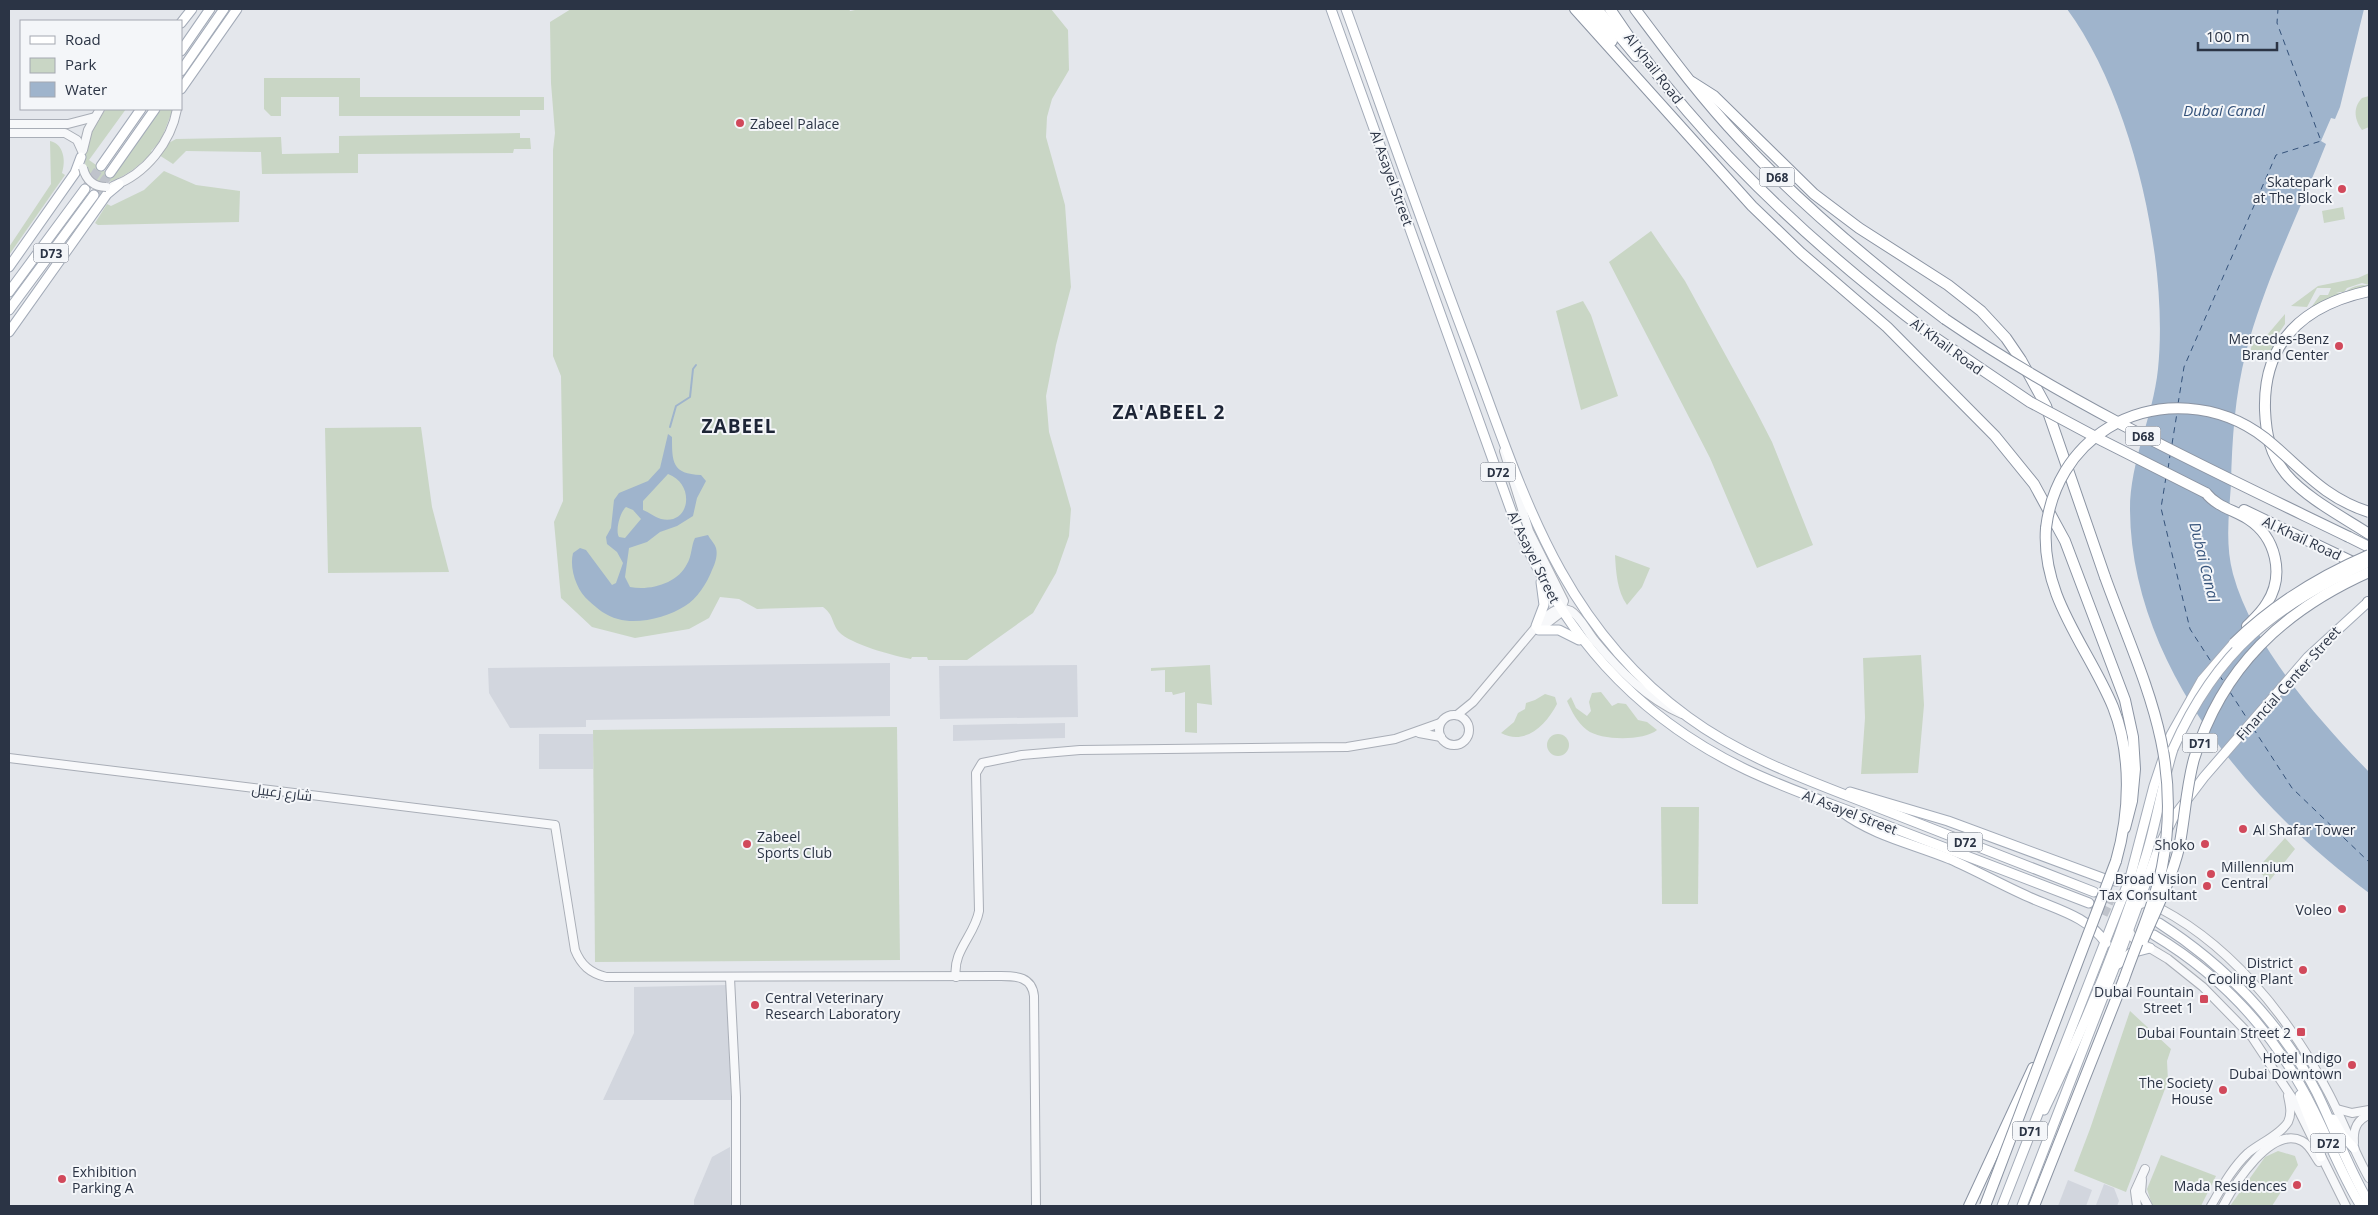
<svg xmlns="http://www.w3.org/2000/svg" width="2378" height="1215" viewBox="0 0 2378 1215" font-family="'Open Sans',Cairo,sans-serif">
<rect width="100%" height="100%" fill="#e4e7ec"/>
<g fill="#d2d6de">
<polygon points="890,663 890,716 586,720 586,727 510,728 489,693 488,668"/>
<polygon points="1077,665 1078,717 940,719 939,666"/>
<polygon points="1065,723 1065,738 953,741 953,725"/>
<rect x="539" y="734" width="54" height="35"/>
<polygon points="727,985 731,1100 603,1100 634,1033 634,987"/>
<polygon points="730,1147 731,1206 694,1206 694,1200 712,1157"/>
<polygon points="2068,1180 2092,1190 2086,1206 2058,1206"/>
<polygon points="2104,1184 2114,1188 2119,1201 2117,1206 2096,1205"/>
</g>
<g fill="#c9d6c5">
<path d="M571 9H849L850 11 860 9H1051L1068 30 1069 70 1052 99 1047 117 1046 137 1065 205 1071 287 1056 345 1046 396 1049 432 1071 509 1069 536 1056 573 1033 613 967 660H928L927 657H912L911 659C894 656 850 644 839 632 831 622 834 615 823 607L757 609 739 599 720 597 709 618 689 629 635 638 592 627 561 598 554 522 563 501 561 376 553 356V150L555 133 551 83 550 22Z"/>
<polygon points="264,78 360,78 360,97 544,97 544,110 520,110 520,116 339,116 339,97 281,97 281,116 271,116 264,109"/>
<path d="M2369 96V127L2362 130C2355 121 2352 108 2362 98Z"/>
<path d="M106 109H126L89 160 113 177 161 109H173L163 135 157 145 151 151 152 152C139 169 88 206 85 162 84 143 95 124 106 109Z"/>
<polygon points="520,133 520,138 530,138 531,149 514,149 513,153 358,154 358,173 262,174 261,152 186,151 173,164 159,155 165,145 176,139 281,137 282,154 339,153 339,136"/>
<path d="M50 141C64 144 66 161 62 173L65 175 9 255V247L51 184Z"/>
<polygon points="164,171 196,185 240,191 239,222 98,225 95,223 107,204 111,206 144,190"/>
<polygon points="2343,207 2345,219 2324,223 2322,211"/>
<polygon points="1651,231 1685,281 1754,407 1772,442 1813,545 1757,568 1710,458 1609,262"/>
<path d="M2369 273V285L2362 283 2347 288 2344 292H2336L2344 294C2349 287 2361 283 2369 286L2310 309 2320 295H2328L2331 288H2317L2307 307 2291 306 2318 286 2358 278Z"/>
<polygon points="1583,301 1591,315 1618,396 1581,410 1556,311"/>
<polygon points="2285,314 2285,324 2274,340 2275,344 2268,360 2250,352 2254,337 2258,341 2262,341"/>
<polygon points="421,427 432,507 449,572 328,573 325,428"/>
<path d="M1615 555 1650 568 1642 587 1627 605C1617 591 1616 572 1615 555Z"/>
<polygon points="1921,655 1924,705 1918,773 1861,774 1865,718 1863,658"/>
<polygon points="1210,665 1212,705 1197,703 1197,733 1185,732 1185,692 1173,695 1172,692 1165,692 1165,670 1151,671 1151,668"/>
<path d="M1601 692 1612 706 1618 703 1626 704 1638 720 1647 722 1657 730C1644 741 1601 741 1587 730 1577 722 1572 712 1567 701L1571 697 1576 708 1587 716 1591 711 1589 702 1592 693Z"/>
<path d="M1545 694 1555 697 1557 704C1546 725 1525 746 1501 733L1514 722 1518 713 1525 709 1526 703 1535 700Z"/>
<polygon points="897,727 900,960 595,962 593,730"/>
<circle cx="1558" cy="745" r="11"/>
<polygon points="1661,807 1699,807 1698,904 1662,904"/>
<polygon points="2285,838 2295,849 2267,884 2263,875 2256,870"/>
<polygon points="2130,1011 2171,1049 2167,1061 2168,1081 2126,1192 2074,1171 2090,1129"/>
<polygon points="2278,1151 2295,1156 2298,1165 2272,1206 2230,1206 2265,1157"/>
<polygon points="2161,1155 2216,1176 2201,1206 2152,1205 2147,1189"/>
</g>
<g fill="#9fb4cc" fill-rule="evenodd">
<path d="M2067 9H2364L2340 107 2335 119 2331 118 2321 141 2326 144C2299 213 2265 280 2246 352 2235 395 2232 439 2231 484 2229 514 2225 544 2233 574 2253 647 2318 719 2369 772V893C2251 806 2131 664 2130 510 2130 461 2153 417 2158 369 2169 261 2132 97 2067 9Z"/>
<path d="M668 434 672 437C672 462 672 474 701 475L706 481 697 498 693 516 677 526 660 532 647 542 629 548 625 577 630 587C651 591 678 583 687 564 692 556 691 546 695 538L708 535C710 539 715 544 716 548 718 555 715 564 712 570 707 583 697 599 685 606 668 617 638 625 618 619 606 616 598 609 589 601 577 591 569 569 573 553L580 548 586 550 612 585 616 583 623 563 617 552 607 544 606 537 611 528 614 500 619 493 648 481 660 468ZM668 474C696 484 690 526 661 519 654 517 649 512 643 510V501ZM626 507 633 510 641 519 625 538 619 537C615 531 620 512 626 507Z"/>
</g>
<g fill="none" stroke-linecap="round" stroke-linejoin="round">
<polyline stroke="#9fb4cc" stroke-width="2" points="670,427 676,406 690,397 693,369 696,365"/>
<g stroke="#34527a" stroke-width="1" stroke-dasharray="6 5" stroke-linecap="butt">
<polyline points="2178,404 2184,367 2276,155 2321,141 2277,23 2278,9"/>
<polyline points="2172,444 2177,413"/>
<polyline points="2168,469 2170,455"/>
<polyline points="2166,477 2161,508 2190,629 2212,663"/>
<polyline points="2219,675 2224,682"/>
<polyline points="2230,692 2248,720"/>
<polyline points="2253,728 2292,788 2369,862"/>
</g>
<g stroke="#bfc3cb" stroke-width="9" stroke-dasharray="9 4.5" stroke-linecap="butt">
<polyline points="85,189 101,166"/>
<polyline points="94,195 110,173"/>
<polyline points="2094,892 2152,919"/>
<polyline points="2089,903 2149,932"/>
</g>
<g stroke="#a9aeb7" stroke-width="10">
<g id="tertiary">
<polyline points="9,124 68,124 95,117"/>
<polyline points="9,133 65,133 77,140 82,151"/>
<polyline points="83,150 88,130 100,109"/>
<path d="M113 186C146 174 171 142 177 109"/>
<polyline points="1504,451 1529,531 1564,601 1559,614 1538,630"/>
<circle cx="1454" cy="730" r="15"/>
<path d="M1457 715 1473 702 1541 621C1550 613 1558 605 1571 611 1580 616 1588 633 1595 641 1619 670 1647 699 1682 714"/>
<polyline points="1419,733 1441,737"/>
<path d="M9 758 555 825 575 950C581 965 590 973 606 977L1001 976C1017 976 1032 977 1034 996L1036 1206"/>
<path d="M2135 906 2147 902C2227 939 2288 1015 2328 1092 2343 1120 2353 1150 2369 1178"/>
<polyline points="2127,927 2133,938 2168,959 2203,987 2252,1037 2293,1099 2346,1206"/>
<path d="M956 977C952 951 975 935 979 911L976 773 982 763 1022 755 1080 750 1347 747 1395 739 1440 723"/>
<polyline points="730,978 736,1097 736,1206"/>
<polyline points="2337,1109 2352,1113 2369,1110"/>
<path d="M2354 1143C2353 1130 2356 1120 2369 1115"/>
<polyline points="2142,1180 2141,1193 2148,1206"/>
<polyline points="2137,1206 2135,1191 2145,1169"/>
<path d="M2211 1206C2222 1187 2232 1168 2248 1153 2260 1143 2280 1135 2288 1122 2292 1114 2290 1105 2288 1096"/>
<path d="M2223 1206C2234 1185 2271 1125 2302 1141 2310 1145 2314 1155 2319 1162"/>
</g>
</g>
<g stroke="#a3abb8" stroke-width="11">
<g id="primary">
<path d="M1331 9 1513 516C1560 631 1634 716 1747 770 1787 789 1829 803 1870 819 1943 847 2016 875 2089 903"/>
<path d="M1346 9C1386 120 1425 232 1467 343 1521 486 1557 622 1688 717 1745 759 1813 782 1879 808 1950 836 2022 864 2094 892"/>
<polyline points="181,23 192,9"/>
<polyline points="181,51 210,9"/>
<polyline points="181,71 224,9"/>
<polyline points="181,89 237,9"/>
<polyline points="101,166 141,109"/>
<polyline points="110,173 155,109"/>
<polyline points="9,267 75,173 81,157"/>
<polyline points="9,292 85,189"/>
<polyline points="9,310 94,195"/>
<polyline points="9,332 107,194 119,184"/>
<polyline points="1536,626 1544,605 1541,582"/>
<polyline points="1539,630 1559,630 1579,640"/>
<polyline points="1850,792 1948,821 2105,879 2116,881 2130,878"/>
<path d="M1842 812C1874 836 1914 844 1950 859 1977 871 2002 885 2029 897 2058 910 2087 916 2106 943"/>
<path d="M2159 923C2225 965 2281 1023 2317 1093 2335 1130 2348 1168 2369 1203"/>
<path d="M2154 935C2224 977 2278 1037 2314 1111 2330 1143 2342 1176 2361 1206"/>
<polyline points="2118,964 2131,953 2150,948"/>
<polyline points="2300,1095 2315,1133 2321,1157"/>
<path d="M2044 1110C2084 1028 2119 943 2146 856 2157 821 2162 784 2173 749"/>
<polyline points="2333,1119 2342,1135 2354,1148"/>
<polyline points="2002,1206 2130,878 2154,786 2171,735 2202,680 2234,643"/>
<polyline points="2022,1206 2122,948 2159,847 2173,818 2204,777 2308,657 2368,602"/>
</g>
</g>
<g stroke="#8b94a3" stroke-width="12">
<g id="trunk">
<path d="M2046 528C2041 597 2088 647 2113 707 2132 755 2130 812 2116 861"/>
<polyline points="1969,1206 2033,1068"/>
<polyline points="2034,1206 2124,979"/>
</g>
</g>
<g stroke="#8b94a3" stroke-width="12">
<g id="motorway">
<polyline points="1575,9 1752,206 1801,253 1887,327 1995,436 2034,484 2065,541 2125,700 2133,737 2135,769 2132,801 2125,828"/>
<polyline points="1587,9 1612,41"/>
<polyline points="1597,9 1636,56"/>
<path d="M1610 9C1695 138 1811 245 1934 337"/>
<path d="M1635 9C1668 53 1702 99 1740 139 1802 206 1872 264 1945 319"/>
<polyline points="1692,82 1714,96 1814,194 1859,228 1948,285 1981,311 2006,338 2021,360 2046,406 2105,577"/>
<path d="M2369 291C2304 305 2263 341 2265 410 2266 435 2270 454 2286 474 2306 498 2343 517 2369 534"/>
<path d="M2206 493C2217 507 2234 510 2248 519 2276 537 2285 575 2267 603 2262 612 2254 619 2247 626"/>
<polyline points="2244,510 2359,565"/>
<polyline points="2349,537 2369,547"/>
<polyline points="2368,602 2369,602"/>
</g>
</g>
<use href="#tertiary" stroke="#f7f8fa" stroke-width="8"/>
<use href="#primary" stroke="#fff" stroke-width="9"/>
<use href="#trunk" stroke="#fff" stroke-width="10"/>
<use href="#motorway" stroke="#fff" stroke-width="10"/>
<g stroke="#a9aeb7" stroke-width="10" stroke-linecap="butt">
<path id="tertiary-bridge" d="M83 168C86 180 94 187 106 187"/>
</g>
<g stroke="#a3abb8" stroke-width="11" stroke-linecap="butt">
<path id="primary-bridge" d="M2173 749C2218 648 2273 608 2369 562"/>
</g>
<g stroke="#8b94a3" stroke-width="12" stroke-linecap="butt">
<g id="trunk-bridge">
<path d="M2046 528C2051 487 2072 450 2108 428 2157 398 2220 403 2265 438 2301 467 2322 497 2369 512"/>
<path d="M2234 643C2274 604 2318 577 2369 555"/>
<path d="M2143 940C2156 910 2171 880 2179 848 2185 818 2186 788 2194 759 2222 667 2284 610 2369 572"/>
<polyline points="1985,1206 2116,861"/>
</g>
</g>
<g stroke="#8b94a3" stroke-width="12" stroke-linecap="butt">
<g id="motorway-bridge">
<path d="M1945 319C2072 406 2211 470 2349 537"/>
<polyline points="1934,337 2030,402 2103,441 2206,493"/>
<path d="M2105 577C2142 679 2184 754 2162 867 2154 905 2137 942 2124 979"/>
</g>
</g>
<use href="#tertiary-bridge" stroke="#f7f8fa" stroke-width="8"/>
<use href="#primary-bridge" stroke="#fff" stroke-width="9"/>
<use href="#trunk-bridge" stroke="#fff" stroke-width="10"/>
<use href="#motorway-bridge" stroke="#fff" stroke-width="10"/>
</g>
<g fill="#d1495b" stroke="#f4f6f9" stroke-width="2">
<circle cx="740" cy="123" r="5"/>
<circle cx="2342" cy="189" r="5"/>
<circle cx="2339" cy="346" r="5"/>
<circle cx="2243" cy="829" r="5"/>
<circle cx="747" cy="844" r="5"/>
<circle cx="2205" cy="844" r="5"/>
<circle cx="2211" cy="874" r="5"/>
<circle cx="2207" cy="886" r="5"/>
<circle cx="2342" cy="909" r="5"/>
<circle cx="2303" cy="970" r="5"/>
<rect x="2199" y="994" width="10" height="10" rx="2.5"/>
<circle cx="755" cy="1005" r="5"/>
<rect x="2296" y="1027" width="10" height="10" rx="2.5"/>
<circle cx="2352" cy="1065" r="5"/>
<circle cx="2223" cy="1090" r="5"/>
<circle cx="62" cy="1179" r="5"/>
<circle cx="2297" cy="1185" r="5"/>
</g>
<g text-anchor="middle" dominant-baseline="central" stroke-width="4" stroke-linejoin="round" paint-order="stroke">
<g fill="#f4f6f9" stroke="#676e7b" stroke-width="1">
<rect x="1759.5" y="167.5" width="35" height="19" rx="4"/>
<rect x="33.5" y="243.5" width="35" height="19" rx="4"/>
<rect x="2125.5" y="426.5" width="35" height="19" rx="4"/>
<rect x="1480.5" y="462.5" width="35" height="19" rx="4"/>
<rect x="2182.5" y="733.5" width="35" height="19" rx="4"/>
<rect x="1947.5" y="832.5" width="35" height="19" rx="4"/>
<rect x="2012.5" y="1121.5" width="35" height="19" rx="4"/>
<rect x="2310.5" y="1133.5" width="35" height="19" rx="4"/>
</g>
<g font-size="12" font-weight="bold" fill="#2b3445">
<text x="1777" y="177">D68</text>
<text x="51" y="253">D73</text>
<text x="2143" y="436">D68</text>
<text x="1498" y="472">D72</text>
<text x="2200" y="743">D71</text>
<text x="1965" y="842">D72</text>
<text x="2030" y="1131">D71</text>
<text x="2328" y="1143">D72</text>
</g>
<g font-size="14" fill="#2b3445" stroke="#f4f6f9">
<text transform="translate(1654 68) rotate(52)">Al Khail Road</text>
<text transform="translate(1392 178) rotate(70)">Al Asayel Street</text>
<text transform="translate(1947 346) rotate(36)">Al Khail Road</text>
<text transform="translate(2302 538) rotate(25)">Al Khail Road</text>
<text transform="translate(1534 557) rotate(64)">Al Asayel Street</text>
<text transform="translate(2288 683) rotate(-48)">Financial Center Street</text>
<text transform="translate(282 792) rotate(7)">شارع زعبيل</text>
<text transform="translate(1850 812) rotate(21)">Al Asayel Street</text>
</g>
<g font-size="14" fill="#2b3445" stroke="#f4f6f9" text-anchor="end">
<text x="750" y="123" text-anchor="start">Zabeel Palace</text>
<text x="2332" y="181">Skatepark<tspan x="2332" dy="16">at The Block</tspan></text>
<text x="2329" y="338">Mercedes-Benz<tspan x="2329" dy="16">Brand Center</tspan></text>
<text x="2253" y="829" text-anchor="start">Al Shafar Tower</text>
<text x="757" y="836" text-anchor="start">Zabeel<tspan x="757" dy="16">Sports Club</tspan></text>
<text x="2195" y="844">Shoko</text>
<text x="2221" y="866" text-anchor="start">Millennium<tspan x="2221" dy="16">Central</tspan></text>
<text x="2197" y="878">Broad Vision<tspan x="2197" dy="16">Tax Consultant</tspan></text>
<text x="2332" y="909">Voleo</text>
<text x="2293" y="962">District<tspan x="2293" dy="16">Cooling Plant</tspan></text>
<text x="2194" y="991">Dubai Fountain<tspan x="2194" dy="16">Street 1</tspan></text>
<text x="765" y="997" text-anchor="start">Central Veterinary<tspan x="765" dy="16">Research Laboratory</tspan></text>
<text x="2291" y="1032">Dubai Fountain Street 2</text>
<text x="2342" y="1057">Hotel Indigo<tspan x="2342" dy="16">Dubai Downtown</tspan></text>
<text x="2213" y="1082">The Society<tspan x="2213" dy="16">House</tspan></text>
<text x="72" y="1171" text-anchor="start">Exhibition<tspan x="72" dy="16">Parking A</tspan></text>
<text x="2287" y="1185">Mada Residences</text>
</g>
<g font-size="15" font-style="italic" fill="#34527a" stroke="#f4f6f9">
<text x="2224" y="110">Dubai Canal</text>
<text transform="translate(2205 562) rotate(76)">Dubai Canal</text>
</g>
<g font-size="19" font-weight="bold" letter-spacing="1" fill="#1d2536" stroke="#f4f6f9">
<text x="1169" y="412">ZA'ABEEL 2</text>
<text x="739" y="426">ZABEEL</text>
</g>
</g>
<rect width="2378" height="1215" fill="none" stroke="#2b3445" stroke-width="20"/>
<rect x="20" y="20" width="162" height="90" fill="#f4f6f9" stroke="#a4a8b1"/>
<rect x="30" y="36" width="25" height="8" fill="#ffffff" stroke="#a4a8b1"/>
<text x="65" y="45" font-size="15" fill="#2b3445">Road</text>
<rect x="30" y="58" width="25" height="15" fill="#c9d6c5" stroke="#a4a8b1"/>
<text x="65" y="70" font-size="15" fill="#2b3445">Park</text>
<rect x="30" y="82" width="25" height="15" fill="#9fb4cc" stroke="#a4a8b1"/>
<text x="65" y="95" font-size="15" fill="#2b3445">Water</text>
<path d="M2198 42v8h79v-8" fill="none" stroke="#2b3445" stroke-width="2.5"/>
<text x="2206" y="42" font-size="15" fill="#2b3445" stroke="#f4f6f9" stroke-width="4" paint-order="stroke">100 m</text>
</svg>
